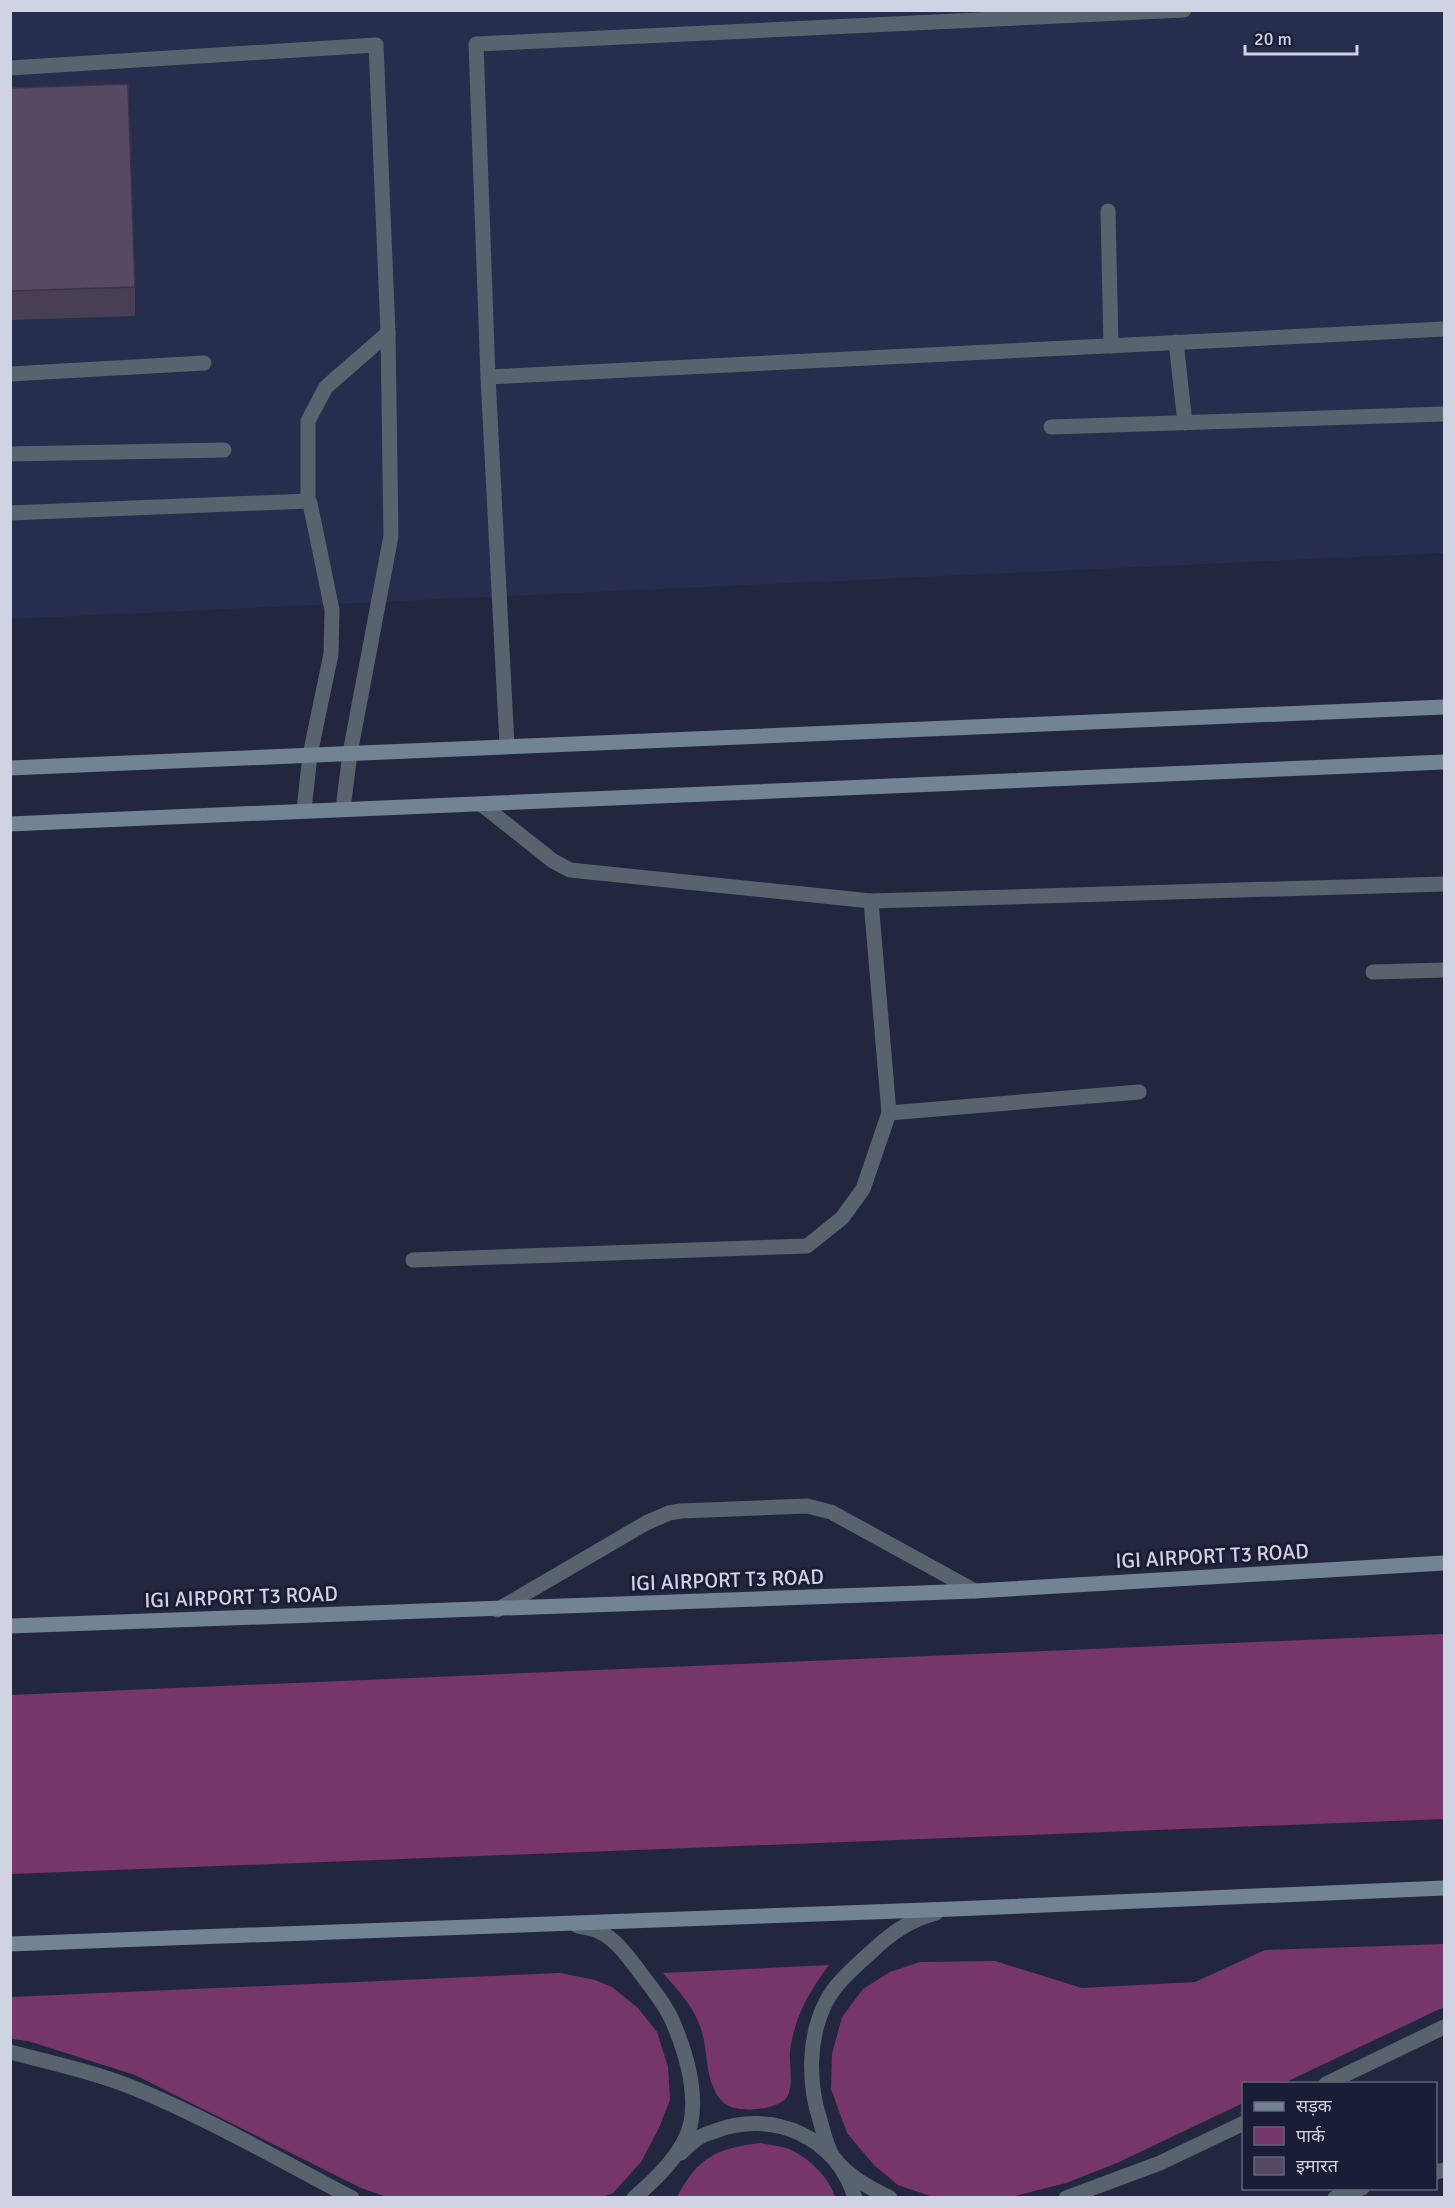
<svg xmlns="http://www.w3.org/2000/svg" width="1455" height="2208" viewBox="0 0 1455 2208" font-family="Signika,'Noto Sans Devanagari',sans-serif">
<rect width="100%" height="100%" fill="#22273f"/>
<polygon fill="#272d4c" points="10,11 1444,11 1444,553 11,619"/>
<g fill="#77366a">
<polygon points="1444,1634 1444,1819 11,1874 11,1695"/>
<polygon points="1444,1944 1444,2007 1284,2083 1244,2084 1243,2103 1117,2163 1066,2183 1011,2197 933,2197 898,2185 874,2165 847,2133 831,2089 832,2054 842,2017 863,1989 890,1972 920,1962 995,1961 1082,1988 1195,1982 1265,1950"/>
<path d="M829 1965C809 1992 794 2017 790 2052 789 2065 794 2085 787 2097 778 2110 740 2113 727 2105 722 2102 717 2096 715 2091 705 2072 708 2050 701 2029 694 2007 678 1990 663 1973Z"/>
<polygon points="560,1973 595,1980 612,1987 638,2008 657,2032 668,2067 670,2100 658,2130 641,2162 613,2193 603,2197 387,2197 361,2188 135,2075 28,2041 11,2039 11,1997"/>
<path d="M761 2143C770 2145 781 2146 789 2149 809 2158 829 2177 835 2197H677C698 2157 717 2148 761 2143Z"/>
</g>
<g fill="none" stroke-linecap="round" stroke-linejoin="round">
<g stroke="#58636d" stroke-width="15">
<polyline points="10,68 376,45 388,333 391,536 350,753 343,809"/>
<polyline points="1108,211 1111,346"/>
<polyline points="1176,342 1185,423"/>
<polyline points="10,374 204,363"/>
<polyline points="488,377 1444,329"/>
<polyline points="1051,427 1444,414"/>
<polyline points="10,454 224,450"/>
<polyline points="10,513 308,501"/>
<polyline points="507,746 488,377 476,44 1184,10"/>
<polyline points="481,804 553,861 570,870 871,901 1444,884"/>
<polyline points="304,810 310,755 331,654 332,610 310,503 308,501 308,421 326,387 388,333"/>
<polyline points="1373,972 1444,970"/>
<polyline points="889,1113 1139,1092"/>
<polyline points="413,1260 807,1246 842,1218 863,1189 889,1113 871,901"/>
<polyline points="497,1610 646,1523 669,1513 681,1511 807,1506 831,1512 975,1591"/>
<path d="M578 1926C585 1928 594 1928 600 1932 616 1940 625 1953 636 1967 648 1984 663 2000 672 2020 685 2050 697 2089 691 2122 685 2152 656 2179 634 2198"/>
<path d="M10 2052C52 2063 94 2072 134 2088 209 2119 280 2160 352 2198"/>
<polyline points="1326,2084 1444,2027"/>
<path d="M681 2153C686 2148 692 2142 698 2138 703 2135 710 2133 715 2131 773 2109 837 2137 855 2198"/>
<polyline points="1436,2172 1444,2170"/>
<path d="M890 2198C870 2188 847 2176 834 2158 827 2148 823 2131 820 2120 808 2083 808 2039 825 2004 835 1983 854 1968 870 1953 890 1934 909 1920 936 1913"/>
<polyline points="1066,2198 1160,2163 1244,2123"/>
<polyline points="1335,2198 1362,2188"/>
</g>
<g stroke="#728493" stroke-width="15">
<polyline points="10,768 1444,707"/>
<polyline points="10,824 1444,762"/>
<polyline points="10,1626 975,1591 1444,1563"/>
<polyline points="10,1944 953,1909 1444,1888"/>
</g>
</g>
<polygon fill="#493f55" points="10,88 135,287 135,316 10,320"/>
<polygon fill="#554963" stroke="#3c3345" stroke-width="1.5" points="128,84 135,287 10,291 10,88"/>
<g text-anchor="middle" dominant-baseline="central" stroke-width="6" stroke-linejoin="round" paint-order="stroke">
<g font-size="21" fill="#cfd3e3" stroke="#191d35">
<text transform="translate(1212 1556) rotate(-3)">IGI AIRPORT T3 ROAD</text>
<text transform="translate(727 1580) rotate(-2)">IGI AIRPORT T3 ROAD</text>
<text transform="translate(241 1597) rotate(-2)">IGI AIRPORT T3 ROAD</text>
</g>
</g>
<rect width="1455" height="2208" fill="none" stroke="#cfd3e3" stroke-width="24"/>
<rect x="1242" y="2082" width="195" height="108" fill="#191d35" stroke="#62667b" stroke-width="1.5"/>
<rect x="1254" y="2102" width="30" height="9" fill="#728493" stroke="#62667b" stroke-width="1.5"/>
<text x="1296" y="2112" font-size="18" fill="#cfd3e3">सड़क</text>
<rect x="1254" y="2127" width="30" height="18" fill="#77366a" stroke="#62667b" stroke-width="1.5"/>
<text x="1296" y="2142" font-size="18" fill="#cfd3e3">पार्क</text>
<rect x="1254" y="2157" width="30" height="18" fill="#554963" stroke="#62667b" stroke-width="1.5"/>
<text x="1296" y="2172" font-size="18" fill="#cfd3e3">इमारत</text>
<path d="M1245 45v9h112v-9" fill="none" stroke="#cfd3e3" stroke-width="3"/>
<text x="1254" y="45" font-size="18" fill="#cfd3e3" stroke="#191d35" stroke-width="4.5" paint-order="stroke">20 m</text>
</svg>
